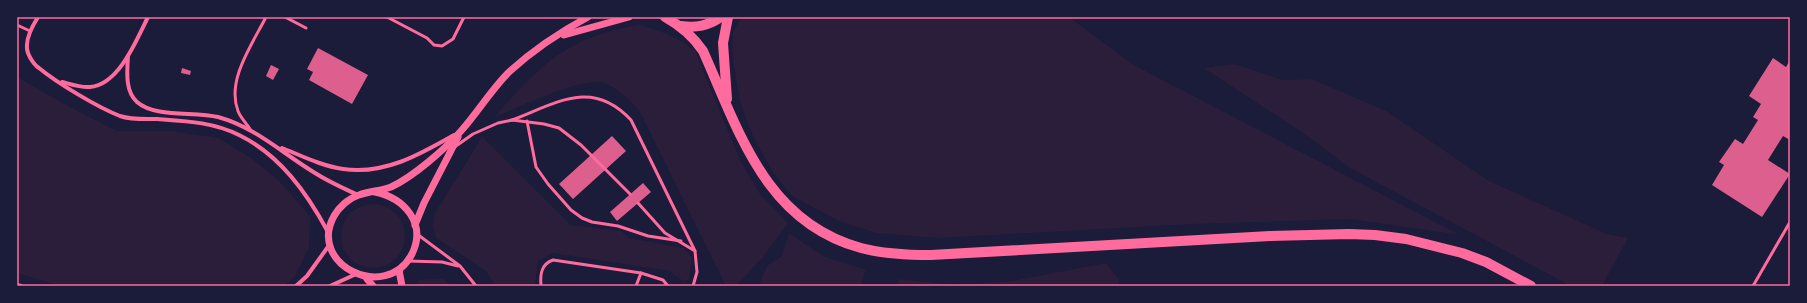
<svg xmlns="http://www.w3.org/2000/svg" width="1807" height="303" viewBox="0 0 1807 303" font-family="'Alegreya Sans',sans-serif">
<rect width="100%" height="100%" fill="#1b1b3a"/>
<g fill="#2a1e3b">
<polygon points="742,17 1069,17 1132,64 1460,235 1350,219 1192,224 936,238 876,233 839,221 792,196 772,171 752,134 740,102 732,53 733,31"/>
<path d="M639 25C662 31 676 36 695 51L740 160 760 194 788 223 763 257 736 286H726L640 112C629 100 620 89 604 83 583 76 517 108 495 117 538 65 570 36 639 25Z"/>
<polygon points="1235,64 1282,80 1312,79 1386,111 1489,181 1607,234 1628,238 1602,286 1571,286 1350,168 1309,137 1204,68"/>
<polygon points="17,77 66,105 117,131 172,131 218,138 250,157 279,181 310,216 309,248 294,278 283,286 61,286 17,273"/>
<polygon points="482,137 571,225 621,231 629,238 684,248 692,258 689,280 683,281 669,271 553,253 538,261 535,286 496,286 486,271 436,238 433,226 435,213"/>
<circle cx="373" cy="236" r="32"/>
<polygon points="789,233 823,256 866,270 860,286 759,286 767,266 782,256"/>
<polygon points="1106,263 1120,281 1117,286 897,286 899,279 955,285 1012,281"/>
<polygon points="442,278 452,286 416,286 420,280"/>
</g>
<g fill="#dd5f8e">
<polygon points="318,48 368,75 352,104 309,80 313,72 307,69"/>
<polygon points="1773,58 1786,67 1790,60 1790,140 1783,136 1768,160 1790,174 1762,217 1712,185 1724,165 1719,162 1735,139 1743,144 1758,120 1753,117 1761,104 1749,96"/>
<polygon points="271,65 279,69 273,80 266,76"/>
<polygon points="182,68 191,71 190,75 181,73"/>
<polygon points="612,136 626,151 573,199 559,184"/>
<polygon points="643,183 651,192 617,221 610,212"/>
</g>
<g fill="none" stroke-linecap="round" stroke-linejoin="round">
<g stroke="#ff6b9d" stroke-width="3">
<polyline points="285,17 306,28"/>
<polyline points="387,17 427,38 434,45 442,46 453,39 464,17"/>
<polyline points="17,25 30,31"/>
<path d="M512 120C557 103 592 78 631 120L695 251"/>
<polyline points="527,121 536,167 548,184 571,210 582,218 592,222 618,226 648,236 681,241"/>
<path d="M250 129C246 123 240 117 238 111 226 80 253 43 266 17"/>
<polyline points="456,146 473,134 498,123 512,120 544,124 559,128 581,145 630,194"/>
<polyline points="638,203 665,233 695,251 697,272 693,286"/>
<polyline points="417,234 460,266 476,286"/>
<polyline points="408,261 442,262 458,266"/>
<path d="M541 286C540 275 541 264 553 260L641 273 663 280 668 286"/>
<polyline points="636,286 641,273"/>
<polyline points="1753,286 1790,222"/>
</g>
<g stroke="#ff6b9d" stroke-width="4">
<path d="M38 17C33 25 27 35 27 45 26 53 33 64 39 68 57 83 99 108 120 116 132 120 145 119 157 119 185 121 213 122 239 135 280 155 307 193 328 232"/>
<path d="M128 56C127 72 125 91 137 102 155 118 195 111 218 117 255 127 282 153 315 173 329 182 343 188 358 195"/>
<path d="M62 82C70 84 81 88 90 87 119 85 137 39 148 17"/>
<path d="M282 148C302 156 322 166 343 169 384 175 419 155 454 135"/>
<polyline points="17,285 21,286"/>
<polyline points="296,286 307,276 330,244"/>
<polyline points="330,286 354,275"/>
</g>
<g stroke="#ff6b9d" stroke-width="7">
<polyline points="564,35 629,17"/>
<path d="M375 192C404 198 427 223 412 254 386 303 307 265 334 216 339 207 349 198 359 195 370 191 380 191 391 187 413 177 445 149 461 131 478 112 491 90 509 72 532 51 560 32 588 17"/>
<polyline points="415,225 424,203 458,137"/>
<polyline points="399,270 402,286"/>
<polyline points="367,279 373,286"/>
</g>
<g stroke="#ff6b9d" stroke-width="10">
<path d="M665 17C681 26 693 36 703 51 739 131 765 222 861 248 884 254 908 255 931 255L1270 236 1349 234 1375 235 1406 239 1462 253 1486 262 1531 286"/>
<path d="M681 26C697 28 707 26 721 17"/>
<polyline points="727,99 723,43 728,17"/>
</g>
</g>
<rect width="1807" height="303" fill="none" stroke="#1b1b3a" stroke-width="36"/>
<rect x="18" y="18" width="1771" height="267" fill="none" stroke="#ff6b9d" stroke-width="1.5"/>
</svg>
